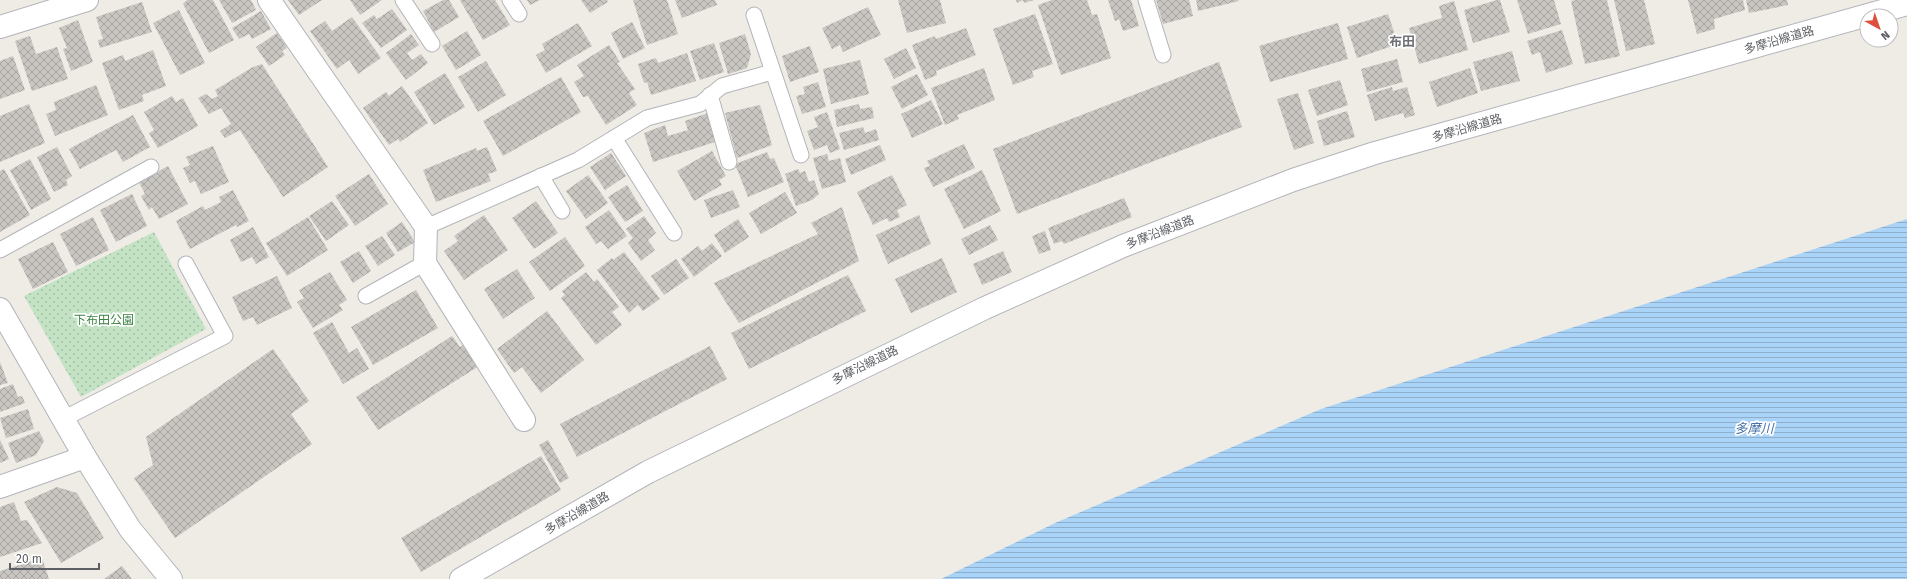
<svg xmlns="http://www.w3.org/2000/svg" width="1907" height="579" viewBox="0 0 1907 579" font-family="'Fira Sans','Noto Sans JP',sans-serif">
<defs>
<pattern id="park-dots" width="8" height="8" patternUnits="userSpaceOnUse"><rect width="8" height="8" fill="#c3e3c4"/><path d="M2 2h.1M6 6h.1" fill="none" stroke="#a2bba3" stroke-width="1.8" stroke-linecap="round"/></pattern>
<pattern id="water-rules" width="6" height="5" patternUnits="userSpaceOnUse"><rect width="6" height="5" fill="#aad3f8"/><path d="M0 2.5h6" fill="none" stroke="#8eaecc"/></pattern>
<pattern id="building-cross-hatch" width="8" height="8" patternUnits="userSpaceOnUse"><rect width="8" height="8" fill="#c9c6c2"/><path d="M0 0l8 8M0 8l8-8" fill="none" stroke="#a6a4a1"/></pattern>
</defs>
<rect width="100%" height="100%" fill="#eeece5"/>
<polygon fill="url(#park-dots)" points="154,232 206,329 81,397 24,296"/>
<polygon fill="url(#water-rules)" points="1907,219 1907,579 941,579 1055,523 1321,409"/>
<g fill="url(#building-cross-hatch)">
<polygon points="187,0 213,0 234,40 209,53 183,4"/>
<polygon points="219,0 251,0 256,10 232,23"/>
<polygon points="288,0 322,0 299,15"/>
<polygon points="350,0 382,0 360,15"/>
<polygon points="443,0 449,0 459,17 434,32 423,11"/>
<polygon points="460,0 495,0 510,25 483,40"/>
<polygon points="527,0 540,0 530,5"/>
<polygon points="581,0 607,0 608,2 590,13"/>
<polygon points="633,0 667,0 678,34 647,45"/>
<polygon points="675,0 715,0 717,5 682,18"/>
<polygon points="898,0 940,0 946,23 907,33"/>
<polygon points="1016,0 1034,0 1024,3 1023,0 1017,3"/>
<polygon points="1052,0 1087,0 1092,15 1097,14 1111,58 1061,75 1038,5"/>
<polygon points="1108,0 1131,0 1139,26 1123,31 1119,19 1115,21"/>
<polygon points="1156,0 1189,0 1193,16 1163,24"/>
<polygon points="1196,0 1238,0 1239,1 1198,11"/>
<polygon points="1497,0 1500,0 1510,32 1473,43 1464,10"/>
<polygon points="1517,0 1554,0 1561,24 1528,34"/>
<polygon points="1576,0 1607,0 1620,56 1585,64 1571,1"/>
<polygon points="1614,0 1644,0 1655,44 1626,51"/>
<polygon points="1688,0 1743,0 1745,10 1714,19 1715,29 1697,34"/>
<polygon points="1746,0 1787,0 1788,5 1749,13"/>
<polygon points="1454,1 1468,50 1419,64 1409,28 1442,18 1439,6"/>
<polygon points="142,2 152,32 100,48 98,40 103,39 96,17"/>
<polygon points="868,7 881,35 843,52 840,45 832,49 822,28"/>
<polygon points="392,9 407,30 381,48 362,23 374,15 377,19"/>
<polygon points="179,10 205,63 180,75 153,23"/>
<polygon points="261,11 271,29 252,39 249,34 239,39 232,28"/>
<polygon points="1035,14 1053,64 1032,71 1034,77 1013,85 993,29"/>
<polygon points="1388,14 1398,44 1357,58 1347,27"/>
<polygon points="352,17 381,58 358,74 349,60 337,69 310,31 325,21 332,31"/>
<polygon points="78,20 93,62 71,71 63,49 67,48 59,28"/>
<polygon points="632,22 645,48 623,59 611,33"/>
<polygon points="578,23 592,46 546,73 536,55 545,50 542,44"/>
<polygon points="1338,23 1348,59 1270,82 1259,46"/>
<polygon points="966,28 976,55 936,71 937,75 925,80 912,45 935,36 936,39"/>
<polygon points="1562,30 1573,64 1546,73 1540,52 1532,55 1527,41"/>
<polygon points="467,31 481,55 456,70 442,46"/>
<polygon points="277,33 287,48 282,51 285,55 269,66 256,47"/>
<polygon points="411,34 419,45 407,53 412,60 421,54 428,63 406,80 386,53"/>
<polygon points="745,34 751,54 747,68 728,74 719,43"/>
<polygon points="30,36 36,54 57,47 68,79 32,91 15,41"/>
<polygon points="714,43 724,72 700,80 690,51"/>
<polygon points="609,45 620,62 617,63 635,89 629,93 637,105 606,125 588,96 583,97 574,82 584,76 577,65"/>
<polygon points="810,46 819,72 790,82 782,56"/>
<polygon points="906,48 916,68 894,79 884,59"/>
<polygon points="153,50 166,86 142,95 144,101 119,110 102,63 123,55 125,61"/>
<polygon points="1512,51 1520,81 1481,91 1473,62"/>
<polygon points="687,53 696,81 651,95 647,82 644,83 638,64 656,58 658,63"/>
<polygon points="13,56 25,90 0,99 0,61"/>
<polygon points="1397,59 1403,82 1367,92 1361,69"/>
<polygon points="860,60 869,94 831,104 823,69"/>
<polygon points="486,61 506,95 478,112 458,77"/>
<polygon points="1219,62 1242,127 1017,214 993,149"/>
<polygon points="262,64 328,167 283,197 240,130 225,138 220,131 231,124 221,108 209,114 198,98 206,94 212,99 218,96 215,90 253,67"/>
<polygon points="984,68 995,100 957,115 959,119 945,125 931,88"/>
<polygon points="1470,68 1478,93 1437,107 1429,82"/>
<polygon points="445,73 465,107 434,125 414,92"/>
<polygon points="917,74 928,95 902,109 891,87"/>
<polygon points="561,77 581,112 503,156 483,121"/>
<polygon points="1340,80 1348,105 1317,116 1308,90"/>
<polygon points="818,82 826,107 802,114 796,96 805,94 803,87"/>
<polygon points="96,85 108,115 55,136 46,114 56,110 54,102"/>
<polygon points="402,86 428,123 400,142 398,139 389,145 363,108 386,92 389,96"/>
<polygon points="1392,87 1393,91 1407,87 1415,115 1405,118 1403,113 1375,121 1367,95"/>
<polygon points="1298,93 1314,143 1294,150 1277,99"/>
<polygon points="172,96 176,102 183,98 198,126 158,148 149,133 154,130 144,112"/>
<polygon points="931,100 943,124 912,138 901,114"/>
<polygon points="29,104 45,143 0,162 0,116"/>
<polygon points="859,104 860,109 872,107 874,118 837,127 834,110"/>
<polygon points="760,105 772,145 737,158 725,113"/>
<polygon points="1347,111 1355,137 1324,146 1317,121"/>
<polygon points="827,112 840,149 830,153 827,145 814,150 807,131 818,127 814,117"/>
<polygon points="708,113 718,141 653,162 644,133 665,125 668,136 688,130 685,121"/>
<polygon points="133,115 150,147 123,162 116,150 80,169 69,149"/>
<polygon points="863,127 865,133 876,129 879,140 844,150 839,133"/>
<polygon points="964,144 975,168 933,187 924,168 930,166 927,161"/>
<polygon points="880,145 886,160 851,175 845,159"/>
<polygon points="213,146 229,182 201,194 195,181 190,183 183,168 190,165 186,157"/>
<polygon points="57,147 72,176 66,180 68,185 54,192 37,157"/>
<polygon points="487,147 497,171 488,174 491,181 436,202 423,170 476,148 477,151"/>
<polygon points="712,151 726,176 719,180 722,185 694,201 677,171"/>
<polygon points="767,152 770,159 774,158 784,182 748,197 735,164"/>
<polygon points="611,153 626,176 605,190 590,167"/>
<polygon points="827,154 829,161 840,158 846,182 822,189 813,158"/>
<polygon points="30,159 51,199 31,210 10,170"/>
<polygon points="168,166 188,204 159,219 152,207 149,210 141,196 145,194 139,182"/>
<polygon points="4,169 30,215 0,232 0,171"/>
<polygon points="798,169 800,173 805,171 809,182 814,180 819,194 812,200 796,206 785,174"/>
<polygon points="982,170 1001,211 964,229 944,189"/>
<polygon points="369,174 388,204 355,226 335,196"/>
<polygon points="588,175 608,203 586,219 566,191"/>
<polygon points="892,175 907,205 897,210 900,217 889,222 887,218 873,225 857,192"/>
<polygon points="627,185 643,211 625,222 608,197"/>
<polygon points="233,190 249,221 237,227 236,225 190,249 176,221 203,206 205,210 221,202 219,197"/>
<polygon points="733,190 740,207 711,218 704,200"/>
<polygon points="785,192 797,213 761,234 749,213"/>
<polygon points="132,194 147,226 116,242 100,210"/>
<polygon points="1124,198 1132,217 1064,244 1062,241 1054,244 1048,228"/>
<polygon points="332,201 349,225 326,241 309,216"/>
<polygon points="536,201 558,233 534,249 512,218"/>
<polygon points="842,207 859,261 739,323 714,283 818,234 811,223"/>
<polygon points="609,210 627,236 608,249 601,241 596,244 585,227"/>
<polygon points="484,215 508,250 464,280 444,251 458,241 454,236"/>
<polygon points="919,215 931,244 888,264 876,235"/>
<polygon points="644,216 656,233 648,240 655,250 641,261 628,243 633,238 626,229"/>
<polygon points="93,217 109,250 76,266 60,234"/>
<polygon points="308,217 328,250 287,276 266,243"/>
<polygon points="738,219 749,237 725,253 714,235"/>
<polygon points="402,222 415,242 398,252 386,233"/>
<polygon points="990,225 998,240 969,255 961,239"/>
<polygon points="253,227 269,257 256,264 252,257 241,262 230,240"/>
<polygon points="1045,231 1051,250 1039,254 1032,236"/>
<polygon points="382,236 395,255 378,266 365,246"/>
<polygon points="565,237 585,266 550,291 529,262"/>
<polygon points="53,242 68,272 33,289 18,259"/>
<polygon points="712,243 722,256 694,277 681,259 698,246 702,251"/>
<polygon points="359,251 371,271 353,283 340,262"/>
<polygon points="1003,251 1012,272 982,285 973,264"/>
<polygon points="624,252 660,299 643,311 638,305 629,313 597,270 612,258 613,260"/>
<polygon points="942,258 957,292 911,313 895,279"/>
<polygon points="676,259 689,278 664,295 651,276"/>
<polygon points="517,269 535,298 503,319 484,289"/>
<polygon points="330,272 347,300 339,305 343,310 313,328 297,302 304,298 299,290"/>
<polygon points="586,272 594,282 597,279 619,307 612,312 622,325 596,345 561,298 565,295 562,291"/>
<polygon points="848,275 866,311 749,369 731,333"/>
<polygon points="277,276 292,308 257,325 253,317 243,321 232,297"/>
<polygon points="416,290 438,328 373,365 351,327"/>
<polygon points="547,311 584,360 541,393 522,367 514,373 497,349"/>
<polygon points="332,322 349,353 357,348 369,369 343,384 313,333"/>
<polygon points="452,336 460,347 465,344 479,366 378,430 356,397"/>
<polygon points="710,346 727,379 577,457 560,424"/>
<polygon points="273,349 309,401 291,414 312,444 175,538 134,478 153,465 146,437"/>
<polygon points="0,362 8,383 0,385"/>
<polygon points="13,384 18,397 22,396 25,403 0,412 0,389"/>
<polygon points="28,409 34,429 6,438 0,418"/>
<polygon points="39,431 44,441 36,455 16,463 8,443"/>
<polygon points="0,440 9,459 0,463"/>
<polygon points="548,440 569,478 560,483 539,445"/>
<polygon points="541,456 561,490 421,572 401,538"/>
<polygon points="57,487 77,493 104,538 61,563 24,502"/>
<polygon points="14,502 21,521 27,520 42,543 0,557 0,507"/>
<polygon points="42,558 49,579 0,579 0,571"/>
<polygon points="122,566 132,579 104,579"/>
</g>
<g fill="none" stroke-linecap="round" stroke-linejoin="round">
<g stroke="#b2b4b9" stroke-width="17">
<g id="service">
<polyline points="403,0 432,44"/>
<polyline points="510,0 519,14"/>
<polyline points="1146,0 1163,55"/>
<polyline points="754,15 801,155"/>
<polyline points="710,95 729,162"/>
<polyline points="614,138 674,233"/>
<polyline points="541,176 562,211"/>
<polyline points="426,227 578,160 647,118 700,104 722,86 772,72"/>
<polyline points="0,250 151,167"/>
<polyline points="366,296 425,263"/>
<polyline points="63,419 225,336 186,264"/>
</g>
</g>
<g stroke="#b2b4b9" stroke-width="24">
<g id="minor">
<polyline points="269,0 426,227 425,263 524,420"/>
<polyline points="0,27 87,0"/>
<polyline points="0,487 85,457"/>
</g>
</g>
<g stroke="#b2b4b9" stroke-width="24">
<g id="tertiary">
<polyline points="0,309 85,457 130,529 171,579"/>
<polyline points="461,579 648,472 985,308 1123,246 1293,180 1375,153 1907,4"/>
</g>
</g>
<use href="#service" stroke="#fff" stroke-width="15"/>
<use href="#minor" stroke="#fff" stroke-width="22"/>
<use href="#tertiary" stroke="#fff" stroke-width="22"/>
</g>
<g text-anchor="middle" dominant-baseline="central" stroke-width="3.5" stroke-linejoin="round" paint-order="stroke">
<g font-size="12" fill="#5c5f64" stroke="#fff">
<text transform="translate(1779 40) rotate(-16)">多摩沿線道路</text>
<text transform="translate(1467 128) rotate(-16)">多摩沿線道路</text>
<text transform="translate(1160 232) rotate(-21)">多摩沿線道路</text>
<text transform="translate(865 365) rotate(-26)">多摩沿線道路</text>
<text transform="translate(577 513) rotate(-30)">多摩沿線道路</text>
</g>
<g font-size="12" fill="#3c8343" stroke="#fff">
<text x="104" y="320">下布田公園</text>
</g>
<g font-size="13" font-weight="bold" fill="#6e7176" stroke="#fff">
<text x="1402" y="41">布田</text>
</g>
<g font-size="13" font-style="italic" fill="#4873a9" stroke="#fff">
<text x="1754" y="428">多摩川</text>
</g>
</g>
<g transform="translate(1879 28) rotate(140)"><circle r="19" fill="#ffffff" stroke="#bebfc1"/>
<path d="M0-3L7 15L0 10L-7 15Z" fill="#dc503d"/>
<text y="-6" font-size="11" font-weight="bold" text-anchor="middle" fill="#5c5f64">N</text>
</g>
<path d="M10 563v6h89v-6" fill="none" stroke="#5c5f64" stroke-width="2"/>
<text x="16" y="563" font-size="12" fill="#5c5f64" stroke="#ffffff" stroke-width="3" paint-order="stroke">20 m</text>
</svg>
